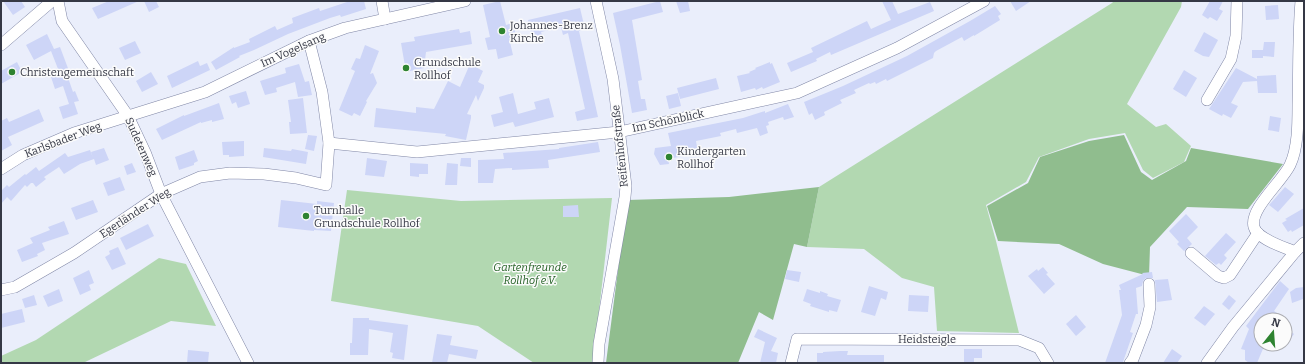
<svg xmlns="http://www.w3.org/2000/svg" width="1305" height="364" viewBox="0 0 1305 364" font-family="Bitter,serif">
<rect width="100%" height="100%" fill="#eaeefb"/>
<g fill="#b2d8b1">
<polygon points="1114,1 1182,1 1181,7 1127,104 1156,127 1166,124 1191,146 1184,162 1153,178 1143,170 1125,133 1089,139 1039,157 1026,182 986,205 996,241 1019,333 937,331 934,287 902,278 864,249 807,247 819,187 1112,3"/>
<polygon points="347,190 461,201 612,198 593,363 534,363 478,326 331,301"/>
<polygon points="159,258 186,264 216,326 171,321 83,363 1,363 1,356 36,340"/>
</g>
<g fill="#90bd8e">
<polygon points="1124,135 1141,172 1152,180 1186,161 1191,148 1283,164 1248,209 1187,207 1150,247 1149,276 1103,264 1059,244 998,241 987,206 1028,183 1040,157 1089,141"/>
<polygon points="819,187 807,247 794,244 773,320 759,312 738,363 606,363 627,200 729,197"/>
</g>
<g fill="#cdd5f7">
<polygon points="3,1 21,1 25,7 13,15"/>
<polygon points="109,1 139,1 98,19 92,8"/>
<polygon points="144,1 156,1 159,7 149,12"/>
<polygon points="350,1 364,1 366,9 341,17 340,15 330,18 288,34 254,50 239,56 240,57 216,70 211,62 234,47 234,48 250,42 249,39 275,26 277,30 293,23 292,18 319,8 320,11"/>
<polygon points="500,1 506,25 513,23 516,36 509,38 513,55 498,59 496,49 488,50 485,38 490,37 483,5"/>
<polygon points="660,1 663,12 632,20 642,80 638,81 641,99 645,99 647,110 632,113 620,45 613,13"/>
<polygon points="676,1 688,1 690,11 680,13"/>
<polygon points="882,1 892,1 898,14 930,2 934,11 831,55 830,52 816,59 817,61 791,72 787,63 813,52 811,48 867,21 871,29 891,20"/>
<polygon points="1010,1 1031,1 1016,11"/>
<polygon points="1210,1 1223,1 1219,9 1223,11 1217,21 1210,17 1208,19 1202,15"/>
<polygon points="1278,5 1279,19 1266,20 1265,6"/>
<polygon points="995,6 1001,14 998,16 1000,20 974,36 974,35 964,41 962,37 936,51 934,53 933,58 887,81 886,79 876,84 875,82 870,84 869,83 854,90 856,93 840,100 842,103 824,112 825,115 815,120 812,113 809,115 804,102 843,86 907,56 970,21"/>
<polygon points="580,8 585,29 579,31 598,117 577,121 575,112 585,109 568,33 563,35 561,27 541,32 543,39 533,41 528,20"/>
<polygon points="459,29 460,33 470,31 472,44 426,52 424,68 406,72 401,43 415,41 414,37"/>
<polygon points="1204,32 1218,40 1209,57 1203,56 1194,51"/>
<polygon points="47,34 54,49 60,47 69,71 60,74 51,51 34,60 26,45"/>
<polygon points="135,41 141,53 125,60 119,48"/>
<polygon points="1264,42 1275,42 1274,57 1263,56 1263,58 1252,58 1252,50 1263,50"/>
<polygon points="365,45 379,51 370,74 373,73 377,83 366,101 367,102 360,116 354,113 352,116 339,110 355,71 351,69 356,58 360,59"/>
<polygon points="198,61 200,66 207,63 210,70 172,88 167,76"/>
<polygon points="17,62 22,72 1,84 1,71"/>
<polygon points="770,62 770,64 772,63 780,82 763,89 762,87 756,90 755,88 741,92 737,76 750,73 749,72 756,69 755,68"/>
<polygon points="299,64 305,82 309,81 312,95 298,97 295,82 276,88 277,92 265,95 260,81 286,73 285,68"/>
<polygon points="470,64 483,71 478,82 484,85 484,88 478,101 476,95 467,114 471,115 471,118 466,140 445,136 446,134 374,127 376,108 416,113 416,107 434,109 448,81 460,87"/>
<polygon points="1236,68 1257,79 1257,76 1276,75 1277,93 1258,93 1257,81 1243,82 1231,103 1238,106 1231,118 1223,114 1222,116 1209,109"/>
<polygon points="1184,70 1197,78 1186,97 1173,89"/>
<polygon points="66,72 73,92 75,91 79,101 74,102 78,114 63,119 59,107 69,104 63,86 55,89 51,77"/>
<polygon points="151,72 158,84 142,92 136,81"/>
<polygon points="716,78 719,89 680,99 677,88"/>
<polygon points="246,91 250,104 238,108 236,102 232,104 229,96"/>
<polygon points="513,93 518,114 536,109 534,102 549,98 554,117 515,127 513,122 494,127 491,115 503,112 499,97"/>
<polygon points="678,93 681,106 669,109 666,96"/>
<polygon points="303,98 307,133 290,134 289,122 291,122 288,100"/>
<polygon points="219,103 224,119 212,122 212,120 201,123 201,122 162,140 156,129 184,115 184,116"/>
<polygon points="788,104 794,117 784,120 783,117 768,122 769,125 766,126 768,133 760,136 757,128 737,133 736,129 720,133 721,136 696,141 698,153 668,159 669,164 660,165 654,154 655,148 671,146 668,133 743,118 765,111 765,113"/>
<polygon points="39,109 44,121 8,137 12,145 1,151 1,121 7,118 9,122"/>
<polygon points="1270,116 1281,118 1279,132 1268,130"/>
<polygon points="308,135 317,136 314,151 305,149"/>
<polygon points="244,141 244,156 229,157 229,155 223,155 222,142"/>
<polygon points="598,142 600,152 548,160 549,168 512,170 512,168 495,169 493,183 478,183 478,160 504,159 503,153 559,149 559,148"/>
<polygon points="104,148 109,160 96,165 94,159 80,164 64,174 59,167 44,177 46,179 36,187 33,183 31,183 27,187 25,185 11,201 7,197 1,204 1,191 7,185 9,187 25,174 26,175 36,167 39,171 65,153 68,157 90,150 93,158 91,152"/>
<polygon points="264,148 291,151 292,149 308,152 306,164 263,157"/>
<polygon points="194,150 198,161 194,163 194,165 179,170 175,157"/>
<polygon points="367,158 387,161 384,177 365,175"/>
<polygon points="461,158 471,158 471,167 460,166"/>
<polygon points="132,163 136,172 127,175 124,166"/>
<polygon points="410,163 428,164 428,174 419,174 419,177 410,176"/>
<polygon points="447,163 458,164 457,185 445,185"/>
<polygon points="120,177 125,190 108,196 103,183"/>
<polygon points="1285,187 1294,194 1278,212 1269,205"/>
<polygon points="93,200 98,212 76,220 71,208"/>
<polygon points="281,200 317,204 317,201 334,203 331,231 314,230 314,231 278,227"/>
<polygon points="578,205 579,217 563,217 563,206"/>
<polygon points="1304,208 1304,225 1292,232 1291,230 1288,232 1282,223 1287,220 1285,219"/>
<polygon points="1186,214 1198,227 1187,238 1192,244 1184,251 1177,244 1179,242 1169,231"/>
<polygon points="64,221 69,234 42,243 45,250 37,254 38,256 22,262 17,250 33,243 30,238 50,230 48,227"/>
<polygon points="148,224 154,236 126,250 120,238"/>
<polygon points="1226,233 1236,242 1224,255 1227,258 1221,265 1219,263 1216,265 1205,256"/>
<polygon points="118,247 126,264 112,270 105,257 110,254 109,251"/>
<polygon points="1043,267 1048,273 1046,274 1055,284 1044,294 1028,276 1037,269 1038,271"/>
<polygon points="89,270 94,283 89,285 91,290 80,295 73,278"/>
<polygon points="787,270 801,272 799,282 785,279"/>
<polygon points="1152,272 1153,278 1146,278 1143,281 1142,286 1136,288 1138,314 1136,314 1130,332 1133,333 1123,362 1105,363 1122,315 1119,290 1121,290 1119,285 1143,274 1142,273"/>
<polygon points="1168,279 1172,300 1157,302 1155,280"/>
<polygon points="1280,281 1289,289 1274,311 1288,320 1261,320 1261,344 1265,344 1257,363 1249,363 1245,360 1245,350 1241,349 1249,329 1246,326"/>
<polygon points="869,286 888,292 886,300 881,298 875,316 861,312"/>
<polygon points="1304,287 1303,299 1292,303 1290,292 1296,288"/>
<polygon points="59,289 63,301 48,307 43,296"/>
<polygon points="807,289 820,293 820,291 828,294 827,296 841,300 837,312 829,310 829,312 810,306 811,304 803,301"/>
<polygon points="34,295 37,305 25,308 22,299"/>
<polygon points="909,295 929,296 928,312 908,311"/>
<polygon points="1229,295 1236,301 1229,310 1222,304"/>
<polygon points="1204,306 1215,314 1205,326 1194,318"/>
<polygon points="22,309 25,322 1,328 1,314"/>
<polygon points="1076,315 1086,327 1076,336 1066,324"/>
<polygon points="353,318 369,318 369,320 408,325 404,360 392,358 393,353 390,352 393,333 369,329 368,355 350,355 350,343 352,343"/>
<polygon points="1285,327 1294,334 1285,347"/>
<polygon points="758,329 777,338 771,351 778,353 776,363 760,363 765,342 754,337"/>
<polygon points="437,334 452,336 450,345 478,350 476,359 449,354 447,363 432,363"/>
<polygon points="964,349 982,349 982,358 974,358 974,363 964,363"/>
<polygon points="1172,349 1182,356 1177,363 1163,363"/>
<polygon points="188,350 209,352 208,363 187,363"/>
<polygon points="840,351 848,351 847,355 884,355 884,363 817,363 817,353 823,353 823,352"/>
</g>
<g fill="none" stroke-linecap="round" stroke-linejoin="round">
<g stroke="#8087a6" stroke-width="12">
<g id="street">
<polyline points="58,1 62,21 128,116 145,152 161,194 248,363"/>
<polyline points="382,1 385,19"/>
<polyline points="596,1 613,79 626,186 625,197 599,344 598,363"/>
<polyline points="1,45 52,1"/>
<polyline points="1207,100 1231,59 1236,36 1237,1"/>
<polyline points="329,143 417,152 619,132 797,93 897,48 984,1"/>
<polyline points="1,169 23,155 74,133 205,92 309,41 345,28 465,1"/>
<path d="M1295 252C1284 247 1257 239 1254 227 1249 209 1282 182 1290 165 1298 148 1298 124 1298 105 1299 70 1298 36 1301 1"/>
<polyline points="1191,253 1218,276 1224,278 1230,275 1258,233"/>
<polyline points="1,290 15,287 74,253 161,194 200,177 230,173 264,174 296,178 326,185 329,143 322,92 309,41"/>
<polyline points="791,363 797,339 1019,340 1039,348 1048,363"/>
<polyline points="1130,363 1133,359 1146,325 1150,307 1149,284"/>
<polyline points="1207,363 1233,327 1295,252 1304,243"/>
</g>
</g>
<use href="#street" stroke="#fff" stroke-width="11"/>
</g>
<g fill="#2e8330" stroke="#fbfbfb" stroke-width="1.5">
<circle cx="502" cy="31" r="4"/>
<circle cx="406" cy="68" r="4"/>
<circle cx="12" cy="72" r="4"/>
<circle cx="669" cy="157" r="4"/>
<circle cx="306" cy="216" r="4"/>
</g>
<g text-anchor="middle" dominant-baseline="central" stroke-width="3" stroke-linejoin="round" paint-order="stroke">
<g font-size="11" fill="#353845" stroke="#fbfbfb" text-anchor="start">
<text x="510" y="25">Johannes-Brenz<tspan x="510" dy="13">Kirche</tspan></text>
<text x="414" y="62">Grundschule<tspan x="414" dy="13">Rollhof</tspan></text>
<text x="20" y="72">Christengemeinschaft</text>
<text x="677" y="151">Kindergarten<tspan x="677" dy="13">Rollhof</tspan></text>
<text x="314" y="210">Turnhalle<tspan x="314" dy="13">Grundschule Rollhof</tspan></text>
</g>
<g font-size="11" fill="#353845" stroke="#fbfbfb">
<text transform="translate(293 50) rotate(-24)">Im Vogelsang</text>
<text transform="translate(668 121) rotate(-12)">Im Schönblick</text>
<text transform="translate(63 140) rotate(-21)">Karlsbader Weg</text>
<text transform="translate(620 146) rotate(-96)">Reifenhofstraße</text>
<text transform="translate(141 147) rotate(66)">Sudetenweg</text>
<text transform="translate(135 213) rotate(-33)">Egerländer Weg</text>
<text x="927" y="339">Heidsteigle</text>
</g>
<g font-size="11" font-style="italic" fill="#246125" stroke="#fbfbfb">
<text x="530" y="267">Gartenfreunde<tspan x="530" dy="13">Rollhof e.V.</tspan></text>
</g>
</g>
<rect width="1305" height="364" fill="none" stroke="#353845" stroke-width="4"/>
<g transform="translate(1273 332) rotate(17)"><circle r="19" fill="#fbfbfb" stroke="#acadb2"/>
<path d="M0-3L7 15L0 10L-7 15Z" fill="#2e8330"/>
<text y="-6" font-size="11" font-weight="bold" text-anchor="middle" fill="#353845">N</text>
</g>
</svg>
